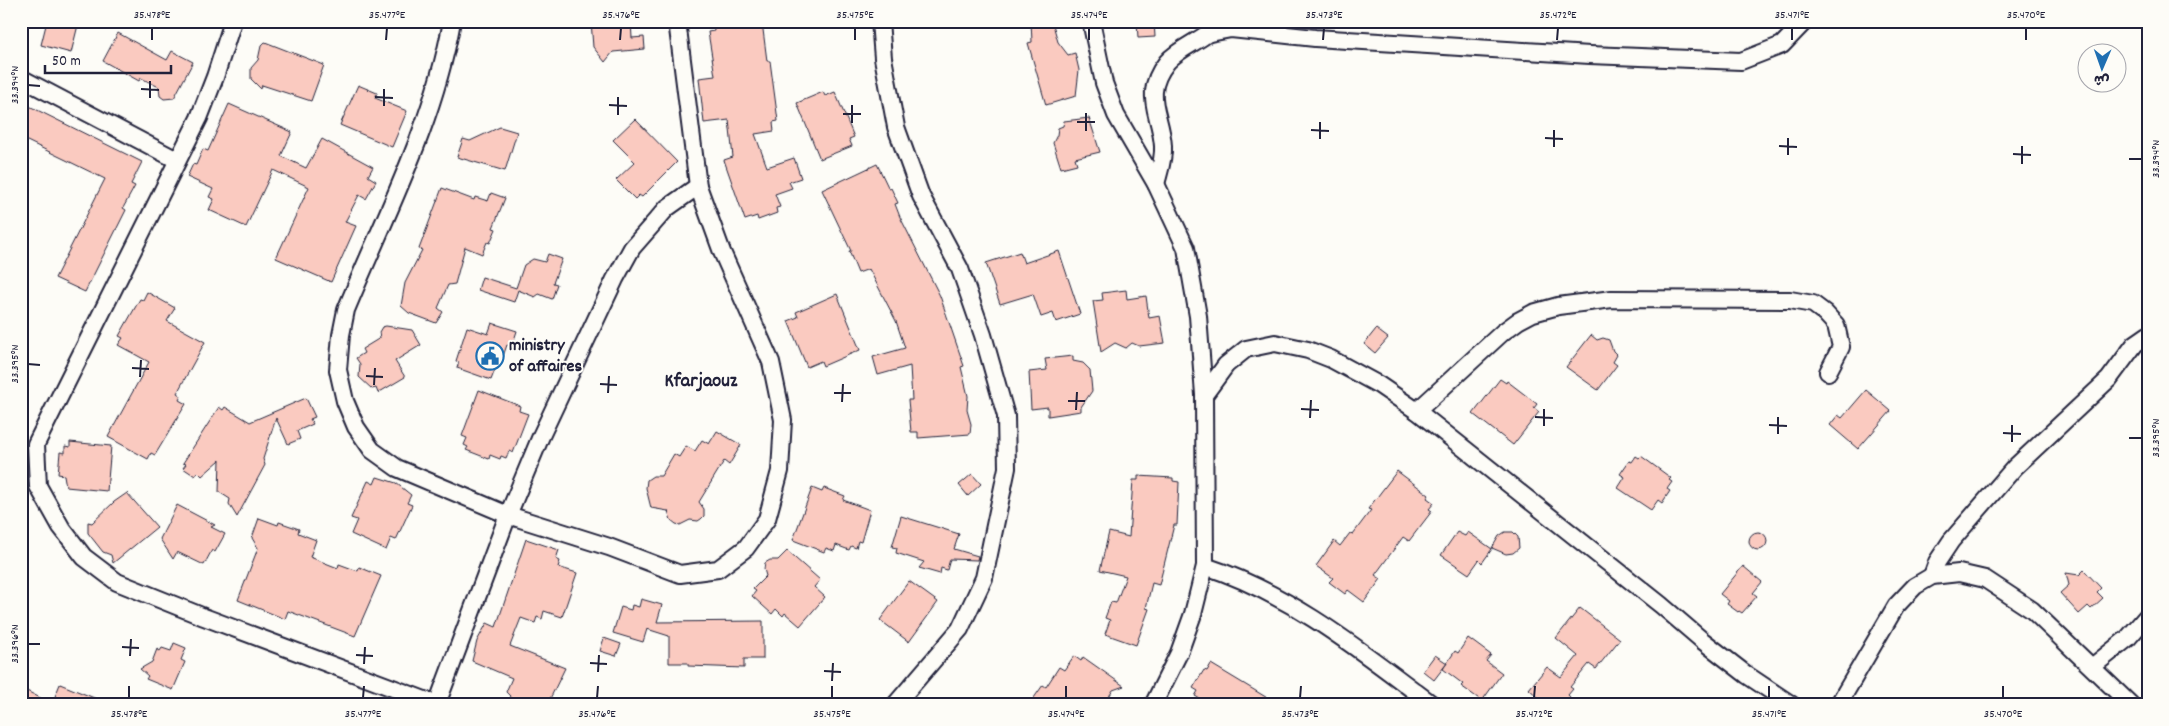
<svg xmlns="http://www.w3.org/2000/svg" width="2169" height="726" viewBox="0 0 2169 726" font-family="Dekko,'Playpen Sans Arabic',sans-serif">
<rect width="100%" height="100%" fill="#fdfcf7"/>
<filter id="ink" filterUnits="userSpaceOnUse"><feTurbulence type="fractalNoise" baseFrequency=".02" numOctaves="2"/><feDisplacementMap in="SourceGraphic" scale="10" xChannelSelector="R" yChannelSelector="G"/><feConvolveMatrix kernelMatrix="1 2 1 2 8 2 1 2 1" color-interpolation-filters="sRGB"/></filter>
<g filter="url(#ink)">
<g fill="#facac0" stroke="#22223b">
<polygon points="47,21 79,21 71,53 41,45"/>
<polygon points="591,21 631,21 632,38 644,37 645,49 613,52 605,62 593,47"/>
<polygon points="713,21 742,21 742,25 762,22 767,61 770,61 778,121 773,122 774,131 755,134 767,167 794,158 801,178 789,182 792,188 775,194 780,207 776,208 777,213 758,220 757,216 745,220 724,160 733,157 729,120 704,123 699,78 715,76 708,32 714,31"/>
<polygon points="1031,21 1052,21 1058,42 1068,55 1075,53 1079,70 1076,96 1046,105 1028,43 1032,42"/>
<polygon points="1137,21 1154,21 1155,37 1138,38"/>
<polygon points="118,33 167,60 172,51 193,62 174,98 164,99 160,96 159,87 141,78 139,81 103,61"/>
<polygon points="265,42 324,65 311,101 262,85 261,89 251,79 251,68 258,60 261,46"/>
<polygon points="358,85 377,93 375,98 407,111 392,147 340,125"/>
<polygon points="823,92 825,96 835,92 854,137 849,139 852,146 820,159 797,103"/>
<polygon points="21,102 142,162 131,184 135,186 123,208 126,210 85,292 55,278 105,179 21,138"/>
<polygon points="229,104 292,132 281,156 306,168 322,139 373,167 368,176 376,181 366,199 359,195 345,222 356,226 331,282 276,258 309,187 273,170 246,227 209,210 214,199 209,197 213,189 187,177 193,164 196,165 203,149 208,151"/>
<polygon points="1089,118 1100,152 1075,158 1077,164 1061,168 1053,143 1057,135 1058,128 1063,126 1064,121"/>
<polygon points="635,119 677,162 642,197 639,195 635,199 616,180 635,162 613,140"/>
<polygon points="500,127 517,132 505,171 457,157 463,139 470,141"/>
<polygon points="877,164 889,189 891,188 898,203 895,204 900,217 940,296 964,366 961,367 968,396 967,410 971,424 970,434 918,438 918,432 911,432 908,400 912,400 910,366 878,375 873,357 905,348 896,321 869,269 858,273 849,251 851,251 822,190"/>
<polygon points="442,188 474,200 475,197 488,201 491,193 505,198 493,228 496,229 490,243 487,242 482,254 465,247 455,284 448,285 438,308 443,312 436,323 409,313 401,306 405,283 422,250 419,249"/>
<polygon points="1059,251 1080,314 1056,322 1053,313 1041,317 1033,294 1000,304 986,263 1020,252 1024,263"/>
<polygon points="548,254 562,259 553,283 557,284 552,299 539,294 535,297 518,290 514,302 478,290 482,277 516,288 524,265 533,259 545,262"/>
<polygon points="1126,290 1127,299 1146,296 1149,318 1160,316 1165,343 1139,346 1132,343 1126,348 1115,343 1101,352 1093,301 1103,300 1102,293"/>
<polygon points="147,292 175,308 167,321 205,342 177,393 181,396 179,400 186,404 155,455 151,453 148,459 108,437 149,362 118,345 123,338 119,336 140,299 143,300"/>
<polygon points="837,294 860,350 823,366 821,361 807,367 788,321 798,317 796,312"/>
<polygon points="492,323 517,331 512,346 507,345 499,367 496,367 491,380 457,368 459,362 456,361 467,327 488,334"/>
<polygon points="386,326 412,330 421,345 395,361 405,377 378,393 376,388 372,389 359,377 360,364 356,358 364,353 362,349 380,338 379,332 382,327"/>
<polygon points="1376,329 1388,338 1375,353 1364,344"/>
<polygon points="1591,335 1597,340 1603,338 1609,340 1613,351 1617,355 1613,362 1617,365 1598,390 1566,367"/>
<polygon points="1073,356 1073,361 1083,363 1090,370 1092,391 1081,407 1081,411 1048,416 1048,407 1031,409 1029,372 1047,370 1045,359"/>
<polygon points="1500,379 1506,383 1507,381 1537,404 1534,408 1539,412 1513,445 1473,414"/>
<polygon points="479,390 520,406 519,411 528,414 513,453 509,451 506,458 501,456 500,459 490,455 489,459 466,450 468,447 464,445 467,438 462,436"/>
<polygon points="1866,390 1891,411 1858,449 1830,425 1838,415 1842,418"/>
<polygon points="306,398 315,417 310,419 313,424 297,431 300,439 288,444 276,418 263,459 265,465 237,517 229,504 230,499 219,492 220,460 202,476 198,472 195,476 183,468 186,464 183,463 219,407 223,410 225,407 250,422"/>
<polygon points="717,431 741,445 729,465 724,461 699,502 704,509 704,516 701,519 698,521 690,520 680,525 676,524 671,520 668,511 651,508 646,488 647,480 653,476 661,476 674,454 679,457 686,446 695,451 702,440 709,444"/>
<polygon points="70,442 111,446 107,491 66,487 64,475 58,474 60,452 65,453 65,446 70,447"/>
<polygon points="1636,456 1639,458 1641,456 1671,478 1669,480 1672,482 1667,489 1670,491 1662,503 1658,500 1651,510 1618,488 1625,477 1620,474 1629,461 1632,462"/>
<polygon points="1397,471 1429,495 1427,498 1434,503 1429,509 1432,511 1409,541 1403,537 1375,575 1381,579 1364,602 1348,590 1345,594 1329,582 1333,578 1316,566 1334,541 1340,546 1350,533 1353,534 1371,510 1368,509"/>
<polygon points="972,474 981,484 968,496 959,485"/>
<polygon points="1138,476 1173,478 1173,481 1179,482 1177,525 1174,525 1159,585 1152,583 1146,608 1149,609 1136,645 1105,634 1110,620 1105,618 1111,602 1116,603 1126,576 1100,570 1109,532 1129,537 1133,480 1138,480"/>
<polygon points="377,477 396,483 411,495 407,503 412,505 396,540 391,538 386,550 351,534 357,520 351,518 368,481 374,484"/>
<polygon points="812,488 822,492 824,488 845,496 843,500 870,510 861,542 858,541 856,548 851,546 849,550 836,545 834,551 826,548 824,552 793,540"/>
<polygon points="127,493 157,527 113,563 111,555 103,552 88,533 88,522 92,523 114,502"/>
<polygon points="177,505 215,525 211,527 225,534 215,552 212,550 204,565 177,552 173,559 160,539"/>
<polygon points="901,516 959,534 954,549 978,556 977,560 950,559 947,570 941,568 940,574 919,568 924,562 896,553 897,548 892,547"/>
<polygon points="259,518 278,525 279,522 299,529 298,533 316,540 310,557 338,568 339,564 358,571 359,567 381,576 355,636 288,611 285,619 238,600 258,548 252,538"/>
<polygon points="1457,532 1465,536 1468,532 1492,549 1482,563 1479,560 1469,574 1441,555"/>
<polygon points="1505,532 1513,532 1518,537 1519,548 1513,553 1506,554 1492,548 1499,536"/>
<circle cx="1758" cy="541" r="9"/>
<polygon points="526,539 559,550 556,559 560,561 558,567 577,573 562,617 544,611 542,619 537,617 535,623 521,618 510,646 565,668 547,705 519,705 506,692 512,678 472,661 477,641 487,623 496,627"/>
<polygon points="787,551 820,580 814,587 825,597 800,626 785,613 783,616 776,609 772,614 752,596 756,591 753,589 766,576 764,569 765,563 770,560 778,560"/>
<polygon points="1743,566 1762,582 1753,593 1757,596 1742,613 1739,611 1738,612 1727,604 1729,601 1720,594"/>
<polygon points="2084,570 2101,588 2097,592 2103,598 2091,609 2088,606 2079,614 2060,593 2069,585 2066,573 2079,575"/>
<polygon points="909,581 938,602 909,642 880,620"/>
<polygon points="641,599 662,605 657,622 763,621 763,659 744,659 744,668 688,666 688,663 669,663 669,636 647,629 643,642 613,633 621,607 631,610 632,605 639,607"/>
<polygon points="1580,608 1620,639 1596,669 1589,664 1570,687 1573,689 1568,695 1570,697 1564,705 1547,705 1529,689 1547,667 1561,677 1578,656 1556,638"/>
<polygon points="604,638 621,644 616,656 600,651"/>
<polygon points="1468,638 1491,655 1486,661 1502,673 1482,701 1461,686 1463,684 1443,669 1455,651 1458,653"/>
<polygon points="174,643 186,648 181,660 185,662 173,690 146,679 148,676 140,669 152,662 157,649 160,651 162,648 171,651"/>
<polygon points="1435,655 1447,663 1434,680 1423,671"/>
<polygon points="1074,656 1081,661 1083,657 1124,686 1113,690 1104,705 1029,705 1043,685 1046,687 1059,667 1064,670"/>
<polygon points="1211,664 1279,705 1210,705 1195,696 1198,691 1193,688 1204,670 1207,671"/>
<polygon points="60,684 109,704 109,705 21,705 21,688 52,704"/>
</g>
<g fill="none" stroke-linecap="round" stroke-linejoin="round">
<g stroke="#22223b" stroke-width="20">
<g id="minor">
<polyline points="233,21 215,77 199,118 36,444 38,486 61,527 84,557 117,582 204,617 438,705"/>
<path d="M452 21C433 126 386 213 346 310L341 335 338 370 345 401 356 427 372 450 397 468 508 515 609 547 680 574 718 569 746 548 767 519 780 471 783 420 771 362 722 252 698 186 677 21"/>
<polyline points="880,21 883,58 896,127 921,196 960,269 983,335 1006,416 1007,468 984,578 960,629 895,705"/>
<polyline points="1091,21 1104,83 1116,115 1156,184 1186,248 1198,316 1204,395 1205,566 1193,614 1179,653 1153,705"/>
<polyline points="1210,33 1231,29 1315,38 1590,55 1741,61 1782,45 1805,21"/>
<polyline points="21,78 177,160"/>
<path d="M1156 184C1159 172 1164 159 1163 146 1161 113 1141 95 1167 62 1180 47 1203 40 1217 26"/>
<polyline points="1204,395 1226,365 1246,349 1275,343 1308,350 1331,359 1379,385 1417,411 1661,605 1703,641 1747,675 1792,705"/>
<polyline points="1417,411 1503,332 1518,321 1533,313 1558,306 1612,299 1790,300 1813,304 1825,313 1836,325 1841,347 1828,372"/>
<path d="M1205 566C1291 594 1361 651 1433 705"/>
<polyline points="1932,576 1937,562 1951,541 2015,467 2109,379 2135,344 2148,335"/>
<polyline points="2092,667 2128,638 2148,615"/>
<polyline points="437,704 508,515 541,436 615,279 632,248 667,208 698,186"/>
<polyline points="1838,705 1896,606 1915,586 1932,576 1959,573 1985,579 2032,610 2131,705"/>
</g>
</g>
<use href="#minor" stroke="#fdfcf7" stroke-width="16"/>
</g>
</g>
<path fill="none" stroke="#22223b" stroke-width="2" d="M152 40V28M386 40 387 28M620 40 621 28M855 40V28M1089 40V28M1323 40 1324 28M1557 40 1558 28M1792 40V28M2026 40V28M28 85 40 86M141 89 159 90M375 97 393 98M150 98V81M609 105 627 106M384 106V89M843 114H861M618 115V97M1077 122H1095M852 123V105M1311 130 1329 131M1086 131V113M1545 138 1563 139M1320 139V122M1779 146 1797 147M1554 147V130M2013 154 2031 155M1788 155V138M2129 159H2142M2022 164V146M28 364 40 365M132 368 149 369M366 376 383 377M140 377 141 360M600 384 617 385M374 385 375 368M608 393 609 376M834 393H851M1068 401H1085M842 402 843 384M1301 409 1319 410M1076 410 1077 392M1535 417 1553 418M1310 418 1311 400M1769 425 1787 426M1544 426V409M2003 433 2021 434M1778 434V417M2129 438H2142M2012 442V425M28 644H40M122 647 139 648M356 655 373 656M130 656 131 639M590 663 607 664M364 664 365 647M824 671 841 672M598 672 599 655M832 681 833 663M129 698V686M363 698 364 686M597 698 598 686M832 698V686M1066 698V686M1300 698 1301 686M1534 698 1535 686M1769 698V686M2003 698V686"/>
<defs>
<g id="civic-ring" transform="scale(1.4375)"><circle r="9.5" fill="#fdfcf7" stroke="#1f6fb2" stroke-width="1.5"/><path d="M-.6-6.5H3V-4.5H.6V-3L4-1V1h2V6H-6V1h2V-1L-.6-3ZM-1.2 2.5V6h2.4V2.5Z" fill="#1f6fb2"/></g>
</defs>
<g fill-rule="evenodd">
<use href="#civic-ring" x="490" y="356"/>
</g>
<g text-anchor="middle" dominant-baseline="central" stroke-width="4" stroke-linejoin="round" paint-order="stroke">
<g font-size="18" font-weight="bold" fill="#22223b" stroke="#fdfcf7" text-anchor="start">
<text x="509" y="346">ministry<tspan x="509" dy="21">of affaires</tspan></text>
</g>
<g font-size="20" font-weight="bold" fill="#22223b" stroke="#fdfcf7">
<text x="701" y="382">Kfarjaouz</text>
</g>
</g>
<rect width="2169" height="726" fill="none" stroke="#fdfcf7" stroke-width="55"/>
<g transform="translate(2102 68) rotate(182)"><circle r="24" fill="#fdfcf7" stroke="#a5a5ac"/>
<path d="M0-4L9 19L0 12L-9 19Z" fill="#1f6fb2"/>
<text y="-8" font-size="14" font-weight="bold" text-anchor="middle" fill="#22223b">ش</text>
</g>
<path d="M45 65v8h126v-8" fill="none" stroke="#22223b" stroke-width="2.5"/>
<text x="52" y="65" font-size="15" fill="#22223b" stroke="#fdfcf7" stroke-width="4" paint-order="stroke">50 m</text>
<rect x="28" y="28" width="2114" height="670" fill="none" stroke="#22223b" stroke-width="2"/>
<g font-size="12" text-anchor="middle" fill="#22223b">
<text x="152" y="18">35.478°E</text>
<text x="387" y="18">35.477°E</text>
<text x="621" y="18">35.476°E</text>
<text x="855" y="18">35.475°E</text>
<text x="1089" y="18">35.474°E</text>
<text x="1324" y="18">35.473°E</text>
<text x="1558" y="18">35.472°E</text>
<text x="1792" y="18">35.471°E</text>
<text x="2026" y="18">35.470°E</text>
<text transform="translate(14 85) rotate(-90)" y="4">33.394°N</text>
<text transform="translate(2155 159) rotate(-90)" y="4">33.394°N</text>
<text transform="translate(14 364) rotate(-90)" y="4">33.395°N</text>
<text transform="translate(2155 438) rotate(-90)" y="4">33.395°N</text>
<text transform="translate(14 644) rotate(-90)" y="4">33.396°N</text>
<text x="129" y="717">35.478°E</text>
<text x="363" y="717">35.477°E</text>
<text x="597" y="717">35.476°E</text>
<text x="832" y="717">35.475°E</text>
<text x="1066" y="717">35.474°E</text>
<text x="1300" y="717">35.473°E</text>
<text x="1534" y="717">35.472°E</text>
<text x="1769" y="717">35.471°E</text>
<text x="2003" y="717">35.470°E</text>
</g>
</svg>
